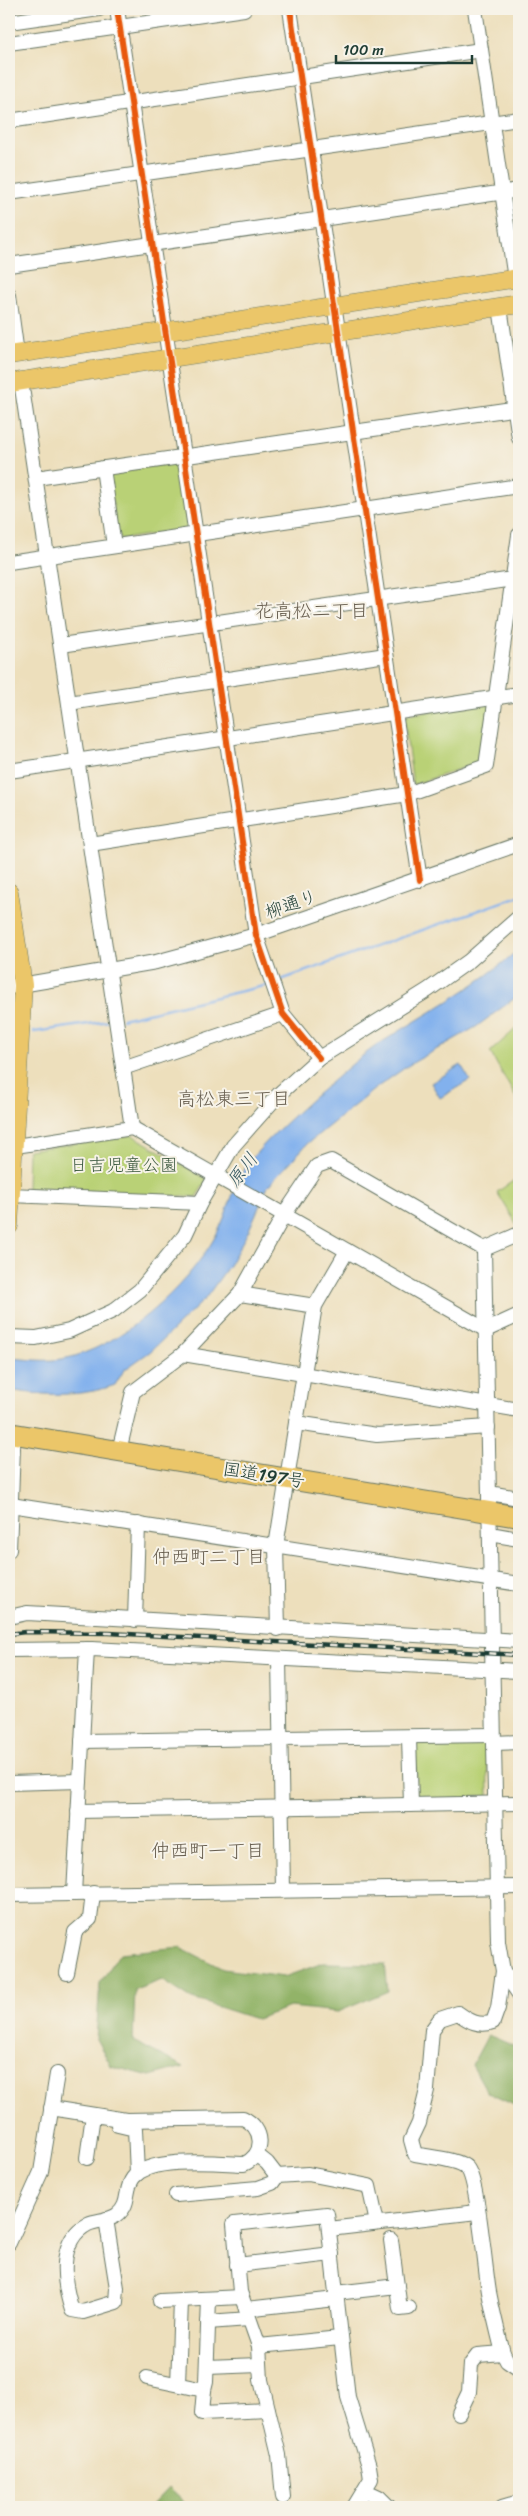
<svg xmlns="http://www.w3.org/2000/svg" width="528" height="2516" viewBox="0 0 528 2516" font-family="Sriracha,'Klee One',sans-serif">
<rect width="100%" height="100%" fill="#f7f3e8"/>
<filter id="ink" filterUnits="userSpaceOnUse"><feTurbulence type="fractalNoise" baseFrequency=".02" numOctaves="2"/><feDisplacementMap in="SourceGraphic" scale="10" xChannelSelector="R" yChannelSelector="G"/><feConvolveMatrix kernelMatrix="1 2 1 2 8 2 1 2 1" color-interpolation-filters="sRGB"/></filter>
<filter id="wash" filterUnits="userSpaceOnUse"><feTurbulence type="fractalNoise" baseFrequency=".0096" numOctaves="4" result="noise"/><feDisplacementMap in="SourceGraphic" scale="20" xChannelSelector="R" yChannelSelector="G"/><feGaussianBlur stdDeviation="1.12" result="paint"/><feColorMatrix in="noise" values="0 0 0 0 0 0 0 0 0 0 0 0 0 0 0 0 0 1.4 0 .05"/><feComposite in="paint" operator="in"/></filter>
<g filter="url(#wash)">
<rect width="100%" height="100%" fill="#eddfbc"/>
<g fill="#b9d176" stroke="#6c8755">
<polygon points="179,462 188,529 122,539 117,535 109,475 112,472"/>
<polygon points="487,703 491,706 483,761 413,785 404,719 405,715"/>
<polygon points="519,1026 519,1103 490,1052"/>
<polygon points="132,1135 205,1178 207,1180 196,1197 27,1189 28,1150"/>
<polygon points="519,1177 519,1228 497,1192"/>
<polygon points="415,1740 485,1740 487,1743 488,1797 417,1801"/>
</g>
<g fill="#92b367" stroke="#58784e">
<polygon points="180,1947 223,1969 284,1977 323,1963 385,1964 388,1991 338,2012 290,2007 256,2019 190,1998 162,1980 135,1990 133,2041 184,2067 150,2076 111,2066 96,2039 100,1983 120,1953"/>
<polygon points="488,2035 519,2048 519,2103 516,2106 488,2093 472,2065"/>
<polygon points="169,2488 189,2507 151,2507"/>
</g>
<g fill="#82b1ed" stroke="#507790">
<path d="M519 949V995L476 1027 409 1065 376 1088 308 1143 268 1186 249 1230 230 1264 205 1299 151 1351 124 1370 115 1385C82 1397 43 1396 9 1390V1358C26 1359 45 1362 62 1359 118 1350 188 1286 215 1237 228 1215 234 1181 250 1161 265 1141 294 1115 314 1097 337 1078 359 1056 385 1040 431 1011 478 986 519 949Z"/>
<polygon points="461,1065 470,1080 440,1098 431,1083"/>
</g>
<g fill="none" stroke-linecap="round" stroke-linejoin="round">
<g stroke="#82b1ed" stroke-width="2.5">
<polyline points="278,981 519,896"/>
<polyline points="122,1019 268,985"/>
<polyline points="34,1032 109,1021"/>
</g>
</g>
</g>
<g filter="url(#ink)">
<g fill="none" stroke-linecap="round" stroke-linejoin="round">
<g stroke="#677664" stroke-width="16">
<g id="minor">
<polyline points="117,9 256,935 283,1014 319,1058"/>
<polyline points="290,9 420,880"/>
<polyline points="475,9 515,279"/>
<polyline points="9,22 99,9"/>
<polyline points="9,43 244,9"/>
<polyline points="9,121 481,50"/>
<polyline points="9,193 519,119"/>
<polyline points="9,265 519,190"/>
<polyline points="9,295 17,354"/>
<polyline points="500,307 519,438"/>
<polyline points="21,381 132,1128"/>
<polyline points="103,468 114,546"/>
<polyline points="36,478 519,408"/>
<polyline points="9,562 519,486"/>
<polyline points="61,645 513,579"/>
<polyline points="69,703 386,655"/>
<polyline points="9,771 519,694"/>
<polyline points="90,844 407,794 486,766 519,535"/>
<polyline points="9,987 156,962 256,935 519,844"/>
<polyline points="123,1068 283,1014"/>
<polyline points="9,1147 132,1128 486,1330"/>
<polyline points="10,1195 200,1203"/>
<polyline points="484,1249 498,1942 503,1971 519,1994"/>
<polyline points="484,1249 519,1234"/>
<polyline points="240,1294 315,1306"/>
<polyline points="486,1330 519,1315"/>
<polyline points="9,1337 36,1338 69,1331 113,1311 140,1290 185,1235 200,1203 233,1146 279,1094 319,1058 428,990 469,961 519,917"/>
<polyline points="183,1354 519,1410"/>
<polyline points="296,1423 377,1435 488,1427"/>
<polyline points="9,1443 13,1448 9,1550"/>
<polyline points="119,1451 133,1392 183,1354 240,1294 284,1215 317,1166 331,1161 484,1249"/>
<polyline points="489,1493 519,1498"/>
<polyline points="11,1505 519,1584"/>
<polyline points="490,1534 519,1539"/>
<polyline points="9,1617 27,1613 519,1641"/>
<polyline points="135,1620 138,1524"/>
<polyline points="278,1629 276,1546 315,1306 347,1251"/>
<polyline points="9,1650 92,1649 519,1671"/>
<polyline points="279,1659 283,1890"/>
<polyline points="409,1737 411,1805"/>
<polyline points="82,1741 493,1735"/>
<polyline points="494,1743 519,1742"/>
<polyline points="9,1783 80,1781"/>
<polyline points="78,1811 519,1803"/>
<polyline points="74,1894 87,1649"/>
<polyline points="9,1895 519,1887"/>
<path d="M503 1971 498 2008 493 2022C479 2027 469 2021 458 2013L440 2019 432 2030 427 2090 419 2123 411 2140 415 2154C427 2157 459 2159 467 2168 478 2180 485 2270 489 2292 493 2313 498 2333 503 2353L507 2361 519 2369"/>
<polyline points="67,1973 75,1932 90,1919 93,1893"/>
<path d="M51 2108 126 2120 243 2118C264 2128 266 2154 244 2164 219 2163 149 2156 133 2178 124 2190 131 2204 117 2215 108 2221 97 2220 88 2224 57 2240 63 2283 72 2310L83 2312 116 2302 117 2288 106 2219"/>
<polyline points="118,2125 135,2129 137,2174"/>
<polyline points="87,2158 93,2115"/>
<polyline points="277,2176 308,2174 369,2186 377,2223"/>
<polyline points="176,2195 258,2188 272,2183 277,2176 267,2163 257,2155"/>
<polyline points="329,2229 477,2212"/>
<polyline points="391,2240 400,2309 409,2308"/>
<polyline points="9,2243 41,2172 57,2074"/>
<polyline points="237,2265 332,2254"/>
<polyline points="336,2293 397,2286"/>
<polyline points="160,2301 241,2297"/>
<polyline points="246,2309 336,2299"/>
<polyline points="208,2322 249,2319"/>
<polyline points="259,2346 340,2338"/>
<polyline points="207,2367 260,2365"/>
<polyline points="147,2378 204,2390 202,2413 268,2410"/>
<polyline points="178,2384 181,2301"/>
<polyline points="204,2390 206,2382 209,2299"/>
<polyline points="459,2413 469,2392 471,2364 478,2355 503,2353"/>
<polyline points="366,2491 379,2497 389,2507"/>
<polyline points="283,2497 279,2455 261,2380 259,2346 240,2292 234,2224 327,2214 348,2397 369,2466 371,2479 354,2507"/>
<polyline points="502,2507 519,2502"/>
</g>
</g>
<g stroke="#677664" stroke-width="19">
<g id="major">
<polyline points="9,355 519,278"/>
<polyline points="9,383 519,304"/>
<polyline points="9,892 23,985 9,1226"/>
</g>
</g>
<g stroke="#677664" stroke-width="22">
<polyline id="highway" points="9,1433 519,1517"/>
</g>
<use href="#minor" stroke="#fff" stroke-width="14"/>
<use href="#major" stroke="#ebc669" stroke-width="18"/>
<use href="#highway" stroke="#ebc669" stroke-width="20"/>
<g stroke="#1f3d34" stroke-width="4.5">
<polyline id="rail" points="9,1634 25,1632 109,1633 519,1655"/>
</g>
<use href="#rail" stroke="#f7f3e8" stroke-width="2.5" stroke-dasharray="8" stroke-linecap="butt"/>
<g stroke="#f7f3e8" stroke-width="9">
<g id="cycleway">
<polyline points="117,9 256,935 283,1014 319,1058"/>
<polyline points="290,9 420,880"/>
</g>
</g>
<use href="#cycleway" stroke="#e8590c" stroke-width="6"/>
</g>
</g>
<g text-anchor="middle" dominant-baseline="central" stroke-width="4" stroke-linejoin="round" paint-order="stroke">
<g font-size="18" fill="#1f3d34" stroke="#f7f3e8">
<text transform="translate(291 904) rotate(-19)">柳通り</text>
<text transform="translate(264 1475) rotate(9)">国道197号</text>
</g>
<g font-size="18" fill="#3e5b41" stroke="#f7f3e8">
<text x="124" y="1165">日吉児童公園</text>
</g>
<g font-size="19" fill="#685f50" stroke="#f7f3e8">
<text x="312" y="610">花高松二丁目</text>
<text x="234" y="1098">高松東三丁目</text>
<text x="209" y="1556">仲西町二丁目</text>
<text x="208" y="1850">仲西町一丁目</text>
</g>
<g font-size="19" font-style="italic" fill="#385a62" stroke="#f7f3e8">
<text transform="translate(242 1170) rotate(-53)">原川</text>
</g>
</g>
<rect width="528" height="2516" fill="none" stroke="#f7f3e8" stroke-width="30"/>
<path d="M336 55v8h136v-8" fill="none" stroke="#1f3d34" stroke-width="2.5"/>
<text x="343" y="55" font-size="15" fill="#1f3d34" stroke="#f7f3e8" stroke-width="4" paint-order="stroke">100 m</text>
</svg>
